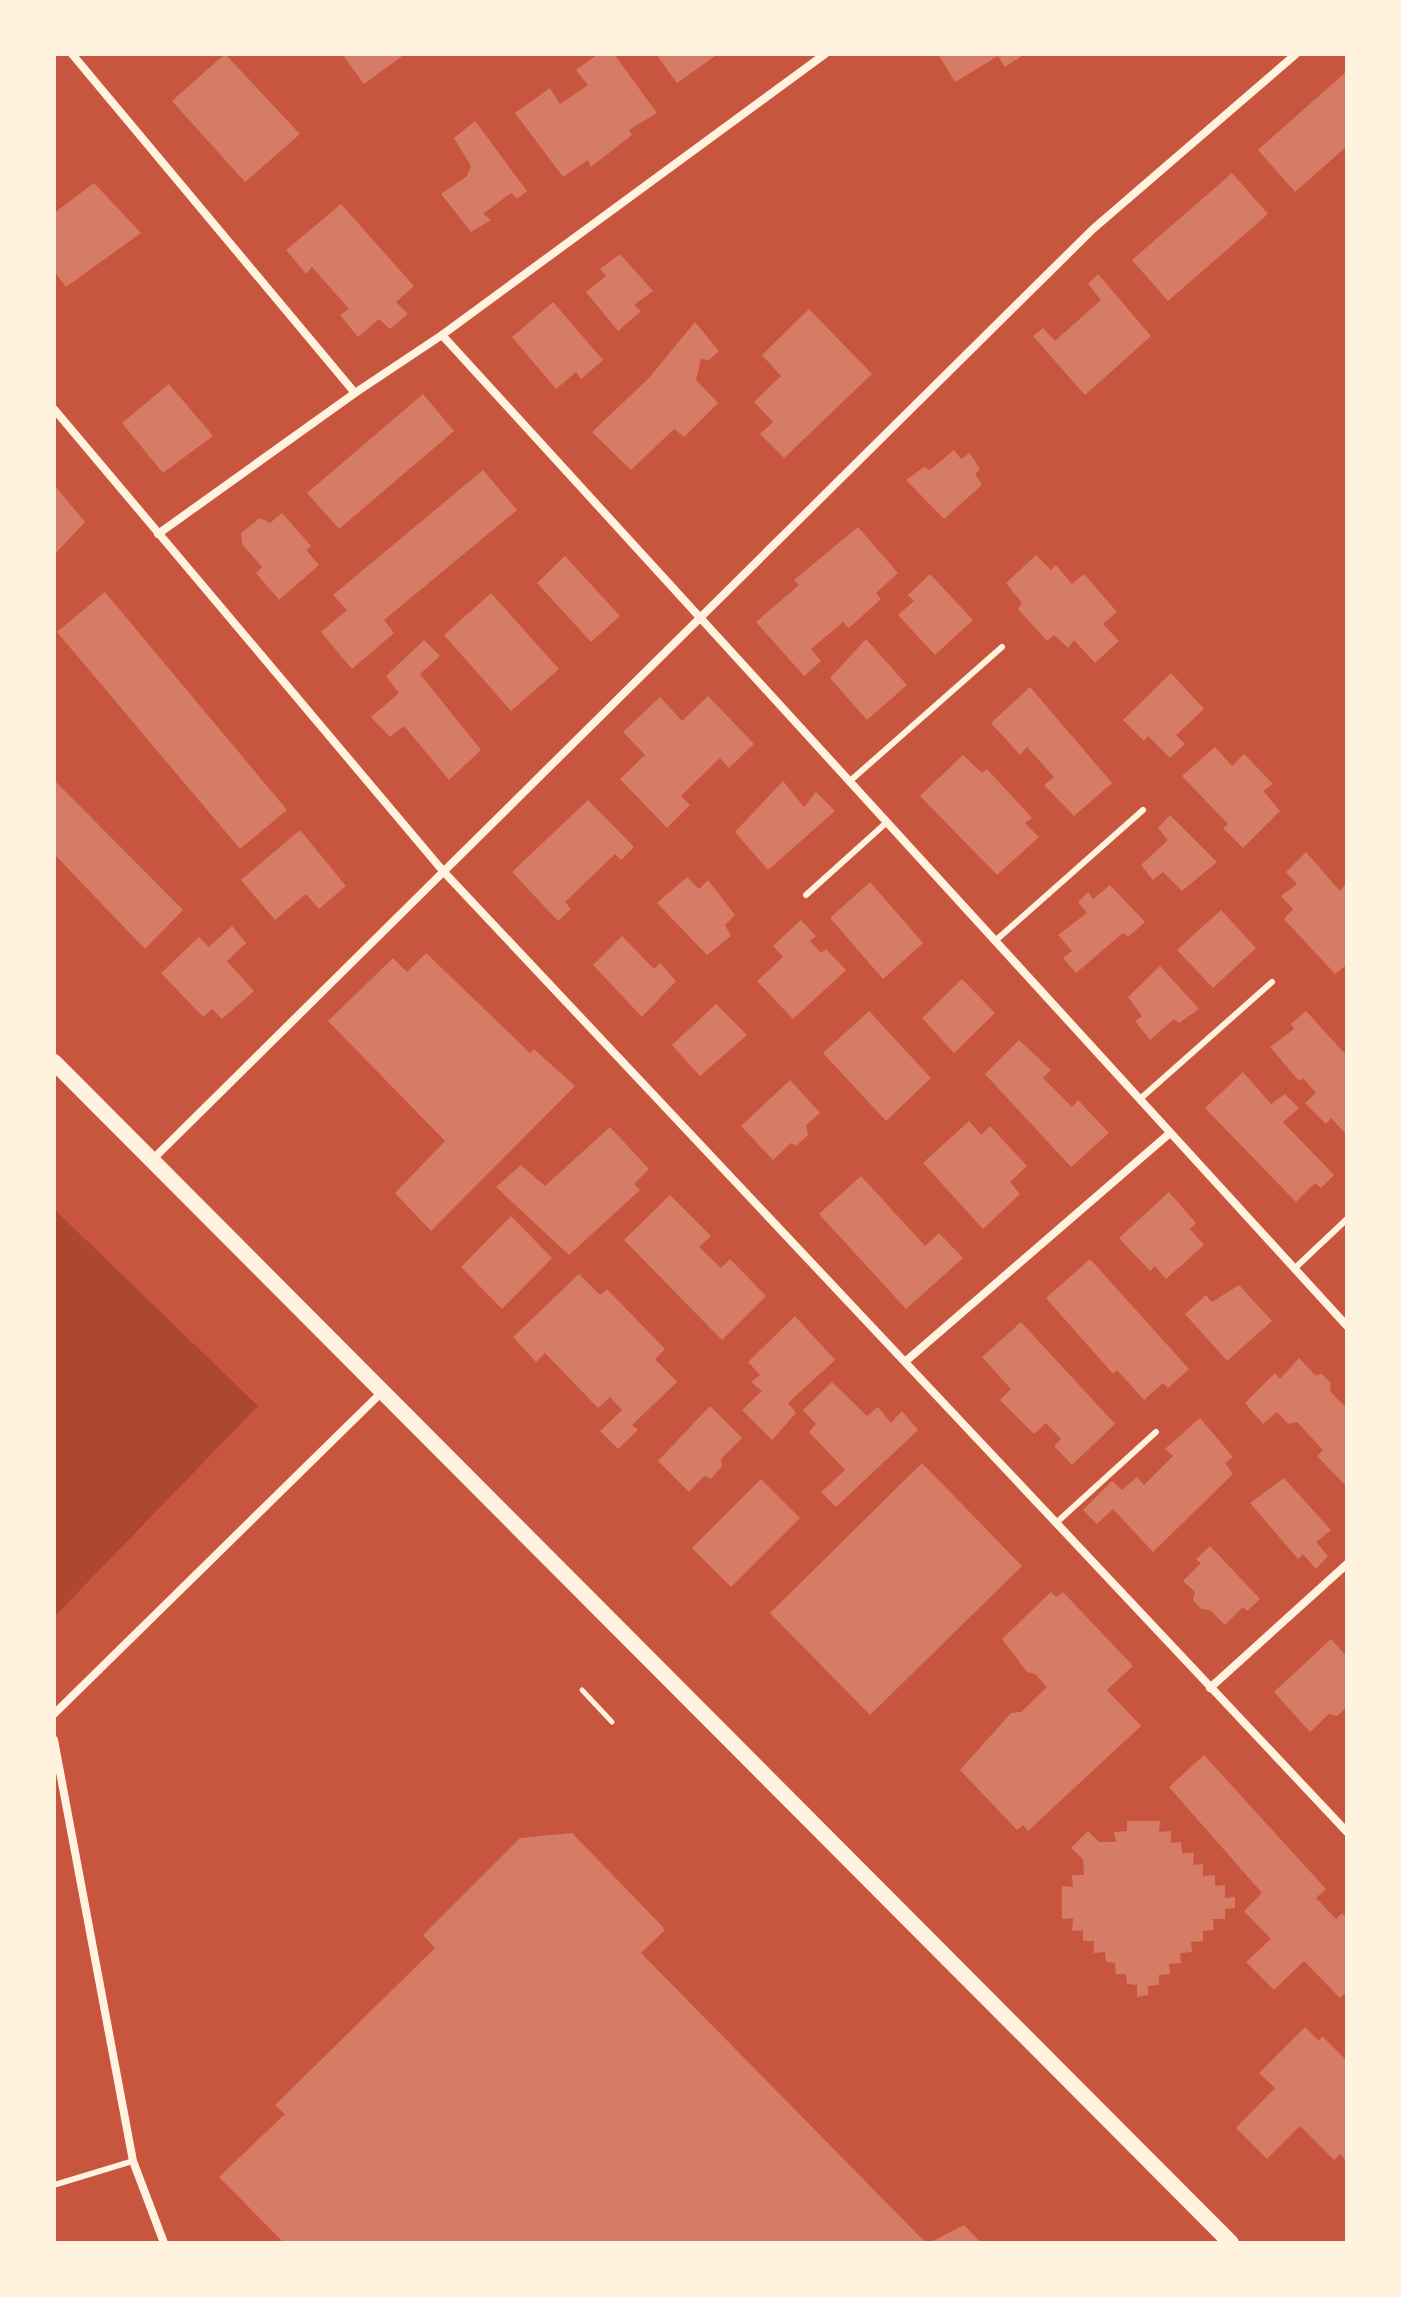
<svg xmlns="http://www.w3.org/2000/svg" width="1401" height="2297" viewBox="0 0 1401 2297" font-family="Poppins,sans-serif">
<rect width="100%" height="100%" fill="#c8553d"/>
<polygon fill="#ae4732" points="54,1209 258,1406 54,1617"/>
<g fill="#d67c66">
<polygon points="225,54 300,134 245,182 172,101"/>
<polygon points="342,54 405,54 364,84"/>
<polygon points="598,54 614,54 657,113 629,130 632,135 591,167 588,160 563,177 515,113 550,88 560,104 588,85 576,70"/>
<polygon points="656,54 718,54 677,83"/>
<polygon points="938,54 1025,54 1005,67 998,56 955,82"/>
<polygon points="1347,71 1347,146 1295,192 1258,150"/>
<polygon points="475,121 527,191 517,199 511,193 483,214 491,220 471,232 441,194 467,176 471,166 454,138"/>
<polygon points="1232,173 1268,214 1168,301 1132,260"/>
<polygon points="94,183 141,233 66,287 54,271 54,213"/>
<polygon points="341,204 414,286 396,302 408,314 390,329 379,319 358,337 340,315 349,309 312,267 306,274 286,250"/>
<polygon points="620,254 653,291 634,305 641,311 618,331 586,292 606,276 600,269"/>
<polygon points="1098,274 1151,336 1085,395 1033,336 1043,328 1055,341 1101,300 1088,284"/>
<polygon points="553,302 603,360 581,379 576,372 556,389 512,337"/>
<polygon points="809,309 872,374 784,458 760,434 773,422 754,402 781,376 762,355"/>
<polygon points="695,322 719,351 709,360 701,359 696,380 718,403 684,437 674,429 631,470 592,432 649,378"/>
<polygon points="169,384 213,436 163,473 122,423"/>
<polygon points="423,394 454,431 339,529 307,493"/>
<polygon points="954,450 961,459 970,453 980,469 975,474 982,485 944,519 906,480 924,467 930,470"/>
<polygon points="483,470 517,510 384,620 394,633 352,669 321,632 347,610 333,595"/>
<polygon points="54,485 85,522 54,555"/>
<polygon points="282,513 311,546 306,550 319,565 279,600 256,573 262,567 242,544 241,533 260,518 270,523"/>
<polygon points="858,527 898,573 876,593 881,599 849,628 843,622 811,649 821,661 804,676 756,622 799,585 794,580"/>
<polygon points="1036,555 1051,570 1056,565 1072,584 1084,574 1117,612 1103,624 1119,641 1095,663 1074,640 1068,648 1054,635 1047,641 1018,609 1022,603 1006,583"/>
<polygon points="565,556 620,616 591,642 537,583"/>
<polygon points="930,574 973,620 935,655 898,615 914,601 908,595"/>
<polygon points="105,592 287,810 240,849 57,632"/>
<polygon points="491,593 559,669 511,711 444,635"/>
<polygon points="866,639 907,685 867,720 830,678"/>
<polygon points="424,640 440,656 420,674 481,750 449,780 404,726 390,737 371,717 399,693 386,676"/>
<polygon points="1171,673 1204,709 1176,735 1185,744 1170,758 1148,736 1144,741 1123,720"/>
<polygon points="1030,687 1112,783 1074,816 1044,785 1054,777 1027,747 1020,755 991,723"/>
<polygon points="708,696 754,744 729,768 720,758 681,796 690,805 667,828 620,779 645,755 623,732 660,697 682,721"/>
<polygon points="1215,747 1232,766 1244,754 1273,784 1263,791 1280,811 1243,848 1223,828 1228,824 1182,776"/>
<polygon points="963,755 982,773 987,769 1032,818 1025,823 1039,837 997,875 920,796"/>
<polygon points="54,780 183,910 145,949 54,854"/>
<polygon points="783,781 804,807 816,792 835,811 768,870 735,832"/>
<polygon points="588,800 634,847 621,860 615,854 565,902 571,909 558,921 512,872"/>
<polygon points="1170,815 1217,862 1182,891 1163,872 1153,880 1141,865 1168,840 1158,828"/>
<polygon points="300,830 346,886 319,909 306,894 275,920 241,880"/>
<polygon points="1306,852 1340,891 1345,885 1347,887 1347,969 1345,966 1335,974 1284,919 1293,909 1281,896 1297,884 1286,872"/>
<polygon points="687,877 699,889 708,880 735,915 725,925 731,936 707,955 657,903"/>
<polygon points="870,882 923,943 883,979 830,918"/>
<polygon points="1110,885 1145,922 1128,937 1123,933 1076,973 1063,958 1072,951 1058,935 1087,913 1078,902 1088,892 1093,899"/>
<polygon points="1221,910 1256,948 1213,988 1177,950"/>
<polygon points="801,920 816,936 810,941 821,953 826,949 846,970 793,1019 757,981 783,957 773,946"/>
<polygon points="232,926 246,943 227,961 254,991 222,1019 212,1009 203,1017 161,973 199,937 209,947"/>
<polygon points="622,936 654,969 660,963 676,981 642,1017 593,965"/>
<polygon points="426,953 530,1053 534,1049 575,1086 431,1231 395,1193 445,1141 328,1021 393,958 407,972"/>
<polygon points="1160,966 1199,1009 1179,1023 1174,1019 1150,1040 1135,1021 1142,1016 1128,997"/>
<polygon points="962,979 995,1013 954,1053 922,1018"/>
<polygon points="716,1004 747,1035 700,1076 672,1045"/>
<polygon points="869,1011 931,1078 886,1121 823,1053"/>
<polygon points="1306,1011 1347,1056 1347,1135 1331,1118 1326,1124 1305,1103 1316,1093 1303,1078 1299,1081 1270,1047 1294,1029 1291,1024"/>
<polygon points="1019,1040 1051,1070 1043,1078 1072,1107 1078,1100 1109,1133 1071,1167 985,1074"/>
<polygon points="1243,1072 1271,1104 1285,1094 1299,1108 1283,1122 1334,1175 1321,1188 1315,1183 1296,1202 1205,1108"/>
<polygon points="790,1080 820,1113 806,1125 808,1135 796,1146 791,1143 773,1160 741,1126"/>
<polygon points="969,1121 981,1135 990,1126 1027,1166 1010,1182 1020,1194 983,1229 923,1163"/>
<polygon points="610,1127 649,1169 634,1184 640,1190 569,1255 496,1187 521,1165 545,1186"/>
<polygon points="861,1176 925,1246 939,1233 963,1258 906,1309 819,1214"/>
<polygon points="1169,1192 1196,1223 1190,1229 1204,1245 1166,1279 1155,1266 1150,1271 1119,1238"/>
<polygon points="670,1195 711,1236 699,1247 721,1268 730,1259 766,1296 722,1340 624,1240"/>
<polygon points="511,1216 552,1258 502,1309 461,1267"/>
<polygon points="1090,1259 1189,1369 1168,1388 1163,1383 1144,1400 1117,1370 1113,1374 1046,1298"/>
<polygon points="579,1274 600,1295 607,1289 665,1349 655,1359 677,1382 632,1425 638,1430 618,1449 600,1431 622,1410 610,1397 598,1408 545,1353 536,1362 513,1337"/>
<polygon points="1239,1285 1272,1321 1227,1361 1185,1314 1206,1295 1212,1302"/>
<polygon points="795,1316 835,1360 788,1403 796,1413 772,1440 742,1410 762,1391 751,1382 760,1375 748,1362"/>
<polygon points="1021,1322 1115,1424 1072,1465 1054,1446 1061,1439 1046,1423 1034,1434 1000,1400 1011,1389 982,1357"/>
<polygon points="1299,1358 1315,1375 1322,1374 1331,1383 1330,1391 1347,1409 1347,1482 1344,1484 1317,1456 1323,1450 1297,1422 1288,1424 1277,1412 1263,1424 1245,1403 1275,1373 1280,1379"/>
<polygon points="832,1382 867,1416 878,1407 891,1423 902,1411 918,1430 836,1507 821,1492 845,1470 809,1432 816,1424 803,1410"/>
<polygon points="710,1406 742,1438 721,1459 722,1466 711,1479 704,1476 689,1492 658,1461"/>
<polygon points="1200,1418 1233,1457 1225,1463 1233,1474 1153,1552 1113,1509 1097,1524 1083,1510 1112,1481 1122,1490 1137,1477 1144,1485 1173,1456 1165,1449"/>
<polygon points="922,1463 1022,1566 870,1715 770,1613"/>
<polygon points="1284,1478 1331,1530 1316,1542 1328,1556 1316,1569 1303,1554 1298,1559 1250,1503"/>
<polygon points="761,1479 800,1518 731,1587 692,1548"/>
<polygon points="1210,1546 1260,1599 1247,1611 1243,1607 1225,1625 1210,1610 1201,1609 1193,1600 1195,1592 1183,1581 1201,1563 1196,1559"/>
<polygon points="1051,1592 1056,1597 1063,1592 1133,1666 1107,1690 1141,1726 1028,1831 1023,1825 1017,1830 960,1770 1011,1713 1021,1712 1047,1687 1035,1674 1027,1672 1002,1639"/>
<polygon points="1331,1639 1347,1657 1347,1707 1337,1716 1329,1714 1310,1732 1274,1692"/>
<polygon points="1204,1755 1326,1889 1316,1898 1336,1919 1342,1913 1347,1918 1347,1991 1340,1998 1304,1961 1274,1990 1246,1962 1271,1939 1244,1911 1262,1893 1169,1787"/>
<polygon points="1127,1821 1160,1821 1159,1832 1171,1831 1171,1843 1181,1842 1182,1853 1194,1853 1193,1865 1203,1864 1203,1876 1215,1875 1215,1886 1225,1885 1225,1898 1235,1897 1235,1908 1225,1909 1225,1919 1213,1919 1214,1930 1203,1931 1203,1941 1191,1942 1192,1952 1180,1953 1181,1963 1169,1964 1170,1974 1159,1975 1159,1985 1148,1986 1148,1995 1137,1997 1137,1985 1127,1984 1126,1974 1116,1974 1115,1963 1106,1962 1105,1952 1094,1953 1094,1941 1083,1941 1083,1930 1072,1931 1073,1918 1062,1919 1062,1886 1073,1887 1072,1875 1084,1875 1083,1859 1071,1848 1088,1831 1099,1842 1116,1842 1114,1832 1127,1831"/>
<polygon points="572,1833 663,1927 664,1931 641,1953 926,2243 284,2243 219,2177 285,2114 275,2105 435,1948 423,1935 520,1838"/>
<polygon points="1305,2027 1319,2041 1322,2036 1347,2061 1347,2162 1340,2154 1334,2160 1300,2126 1267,2159 1236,2128 1275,2088 1259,2073"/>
<polygon points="964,2225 981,2243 929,2243"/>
</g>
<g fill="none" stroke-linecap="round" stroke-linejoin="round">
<polyline stroke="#fff3e0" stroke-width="5" points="582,1690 612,1722"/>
<g stroke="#fff3e0" stroke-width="6">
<polyline points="850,781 1002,647"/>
<polyline points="806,895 887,822"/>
<polyline points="995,941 1143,810"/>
<polyline points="1140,1099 1272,982"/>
<polyline points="1294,1269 1347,1219"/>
<polyline points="1056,1523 1156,1432"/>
<polyline points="54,2185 133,2161"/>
</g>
<g stroke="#fff3e0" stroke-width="8">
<polyline points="72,54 355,393"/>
<polyline points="442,335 1347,1326"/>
<polyline points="54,409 443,871 1347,1832"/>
<polyline points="158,534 355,393 442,335 825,54"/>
<polyline points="152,1160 1093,229 1296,54"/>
<polyline points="906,1361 1170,1133"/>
<polyline points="1210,1688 1347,1564"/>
<polyline points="54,1714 383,1391"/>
<polyline points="54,1740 133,2161 164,2243"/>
</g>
<polyline stroke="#fff3e0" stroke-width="16" points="54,1062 1231,2243"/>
</g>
<rect width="1401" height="2297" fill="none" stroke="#fff3e0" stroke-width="112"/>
</svg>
